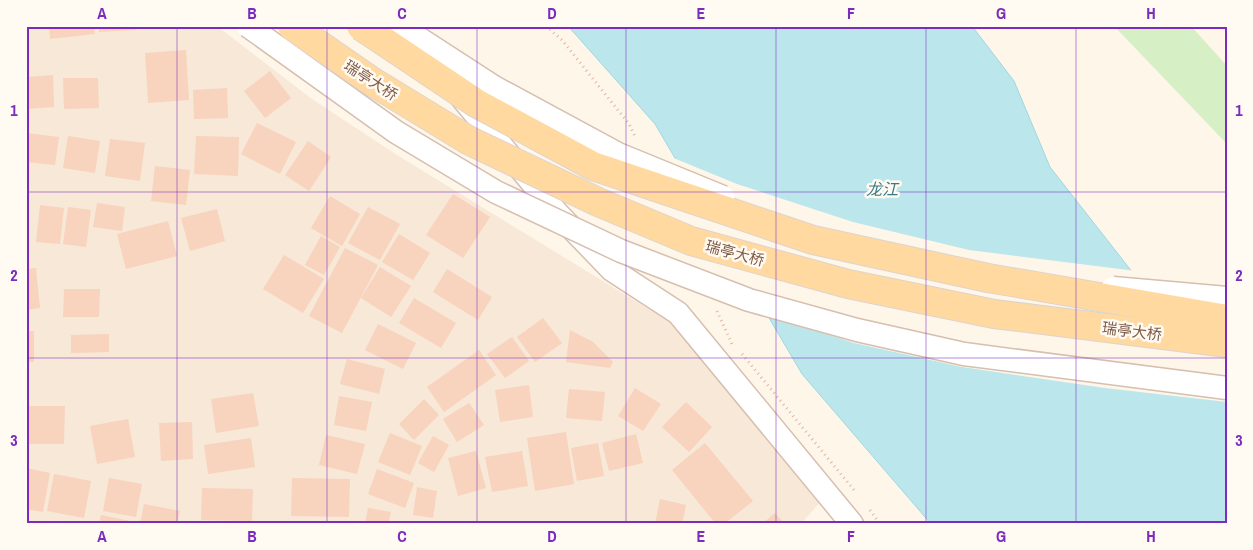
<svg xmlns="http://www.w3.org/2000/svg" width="1253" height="550" viewBox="0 0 1253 550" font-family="'Archivo Narrow','Noto Sans SC',sans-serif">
<rect width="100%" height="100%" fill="#fff6ea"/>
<polygon fill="#f7e8d7" points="26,26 217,26 312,99 397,155 673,324 821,501 801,524 26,524"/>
<polygon fill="#d7efc5" points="1114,26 1191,26 1227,66 1227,144"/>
<polygon fill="#bbe6ec" stroke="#9fd7df" points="568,26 972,26 1014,81 1050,167 1227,393 1227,524 931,524 802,374 655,124"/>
<polygon fill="#fff6ea" points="671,157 737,184 853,222 969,250 1136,271 1227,389 1227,402 1105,388 962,367 854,343 763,313"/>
<g fill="#f8d3be">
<polygon points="49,26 94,26 95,34 50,39"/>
<polygon points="99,26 136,26 136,30 99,32"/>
<polygon points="186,50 189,100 148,103 145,53"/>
<polygon points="270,71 291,98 265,118 244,91"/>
<polygon points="53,75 54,107 26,109 26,77"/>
<polygon points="63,78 98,78 99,108 64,109"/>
<polygon points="227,88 228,118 194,119 193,90"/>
<polygon points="257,123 296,142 280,174 241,154"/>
<polygon points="27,133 59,137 55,165 26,162"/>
<polygon points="68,136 100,141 95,173 63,168"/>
<polygon points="196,136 239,137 238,176 194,174"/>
<polygon points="110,139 145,143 140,181 105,176"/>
<polygon points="308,141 331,157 309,191 285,175"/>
<polygon points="155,166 190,170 186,205 151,201"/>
<polygon points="453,194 490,217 463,258 426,235"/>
<polygon points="330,196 360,214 342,246 311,228"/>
<polygon points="97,203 125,207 122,231 93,227"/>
<polygon points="40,205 64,208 60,244 36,242"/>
<polygon points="68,207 91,210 86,247 63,244"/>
<polygon points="368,207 400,224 380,260 348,243"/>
<polygon points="217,209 225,241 190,251 181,218"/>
<polygon points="168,221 177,256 126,269 117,234"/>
<polygon points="399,234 430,253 413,280 382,262"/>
<polygon points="321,236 340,247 324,275 305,265"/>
<polygon points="345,248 378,265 342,333 309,316"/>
<polygon points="284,255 324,279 303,313 263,289"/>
<polygon points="380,267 411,286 391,317 361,298"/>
<polygon points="36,268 40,308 26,310 26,269"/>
<polygon points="447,269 492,297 478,320 433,292"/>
<polygon points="64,289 100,289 99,317 63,317"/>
<polygon points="414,298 456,323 441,348 399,323"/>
<polygon points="543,318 562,343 535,362 517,337"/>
<polygon points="378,324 416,343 403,369 365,350"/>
<polygon points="570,330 593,342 613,362 610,368 566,362"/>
<rect x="26" y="331" width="8" height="31"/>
<polygon points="109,334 109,352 71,353 71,335"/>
<polygon points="512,337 529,361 505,378 487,354"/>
<polygon points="479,350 496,375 444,412 427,387"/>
<polygon points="347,359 385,369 379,394 340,384"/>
<polygon points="529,385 533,417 500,422 495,390"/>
<polygon points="635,388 661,404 643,431 618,416"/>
<polygon points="569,389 605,392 602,421 566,418"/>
<polygon points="253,393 259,426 216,433 211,399"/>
<polygon points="339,396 372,402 366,431 334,425"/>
<polygon points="424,399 439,415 414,440 399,424"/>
<polygon points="686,402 712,427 689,452 662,427"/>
<polygon points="469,403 484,425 457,442 443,419"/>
<polygon points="28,406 65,406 64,444 28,444"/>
<polygon points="128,419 135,457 97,464 90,426"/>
<polygon points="192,422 193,459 161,461 159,423"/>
<polygon points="566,432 574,484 535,491 527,438"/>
<polygon points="390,433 422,446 410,475 378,462"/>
<polygon points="636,434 643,463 609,471 602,443"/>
<polygon points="326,435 365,444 357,474 319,465"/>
<polygon points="433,436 449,445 434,472 418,463"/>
<polygon points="251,438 255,467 208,474 204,445"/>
<polygon points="598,443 604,476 577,481 571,448"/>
<polygon points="705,443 753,501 724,524 716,524 672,470"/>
<polygon points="476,451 486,488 458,496 448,458"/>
<polygon points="522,451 528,486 492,492 485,457"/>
<polygon points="26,468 50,473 43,512 26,509"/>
<polygon points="377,469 414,483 405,508 368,494"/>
<polygon points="54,474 91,481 84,518 47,511"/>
<polygon points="109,478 142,484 136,517 103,511"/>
<polygon points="292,478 350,479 349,517 291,516"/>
<polygon points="417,487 437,491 433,518 413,515"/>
<polygon points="202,488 253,489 252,521 201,520"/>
<polygon points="660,499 686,505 682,524 655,524"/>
<polygon points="144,504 180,511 177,524 140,524"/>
<polygon points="368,508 391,512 388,524 365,524"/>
<polygon points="775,513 785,524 762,524"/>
<polygon points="101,515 135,522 135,524 99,524"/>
</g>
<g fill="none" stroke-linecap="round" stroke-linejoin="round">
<g stroke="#d6bfaf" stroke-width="25">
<polyline id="minor" points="462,98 558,214 612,270 678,313 852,524"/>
</g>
<g stroke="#deb6a0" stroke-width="3" stroke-dasharray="1 4" stroke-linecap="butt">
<polyline points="546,26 562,40 629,124 636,138"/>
<polyline points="717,311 732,344"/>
<polyline points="742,354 854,490"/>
<polyline points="870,510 880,524"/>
</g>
<use href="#minor" stroke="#fff" stroke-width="22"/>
<g stroke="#d6bfaf" stroke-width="25" stroke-linecap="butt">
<g id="minor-bridge">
<polyline points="248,26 396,132 496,192 621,251 749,300 857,330 964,354 1227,388"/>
<polyline points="400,26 494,87 618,154 723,197"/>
<polyline points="1113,288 1227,298"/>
</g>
</g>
<g stroke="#ddd4cf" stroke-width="30" stroke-linecap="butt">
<g id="major-bridge">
<polyline points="292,26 373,82 468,140 598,202 691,241 848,284 994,314 1227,343"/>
<polyline points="361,26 476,103 593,166 813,240 988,278 1227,319"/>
</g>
</g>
<use href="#minor-bridge" stroke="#fff" stroke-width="22"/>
<use href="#major-bridge" stroke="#ffd9a0" stroke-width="28"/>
</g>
<path fill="none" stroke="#7b2cbf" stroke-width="1" stroke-opacity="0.55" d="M177 26V524M327 26V524M477 26V524M626 26V524M776 26V524M926 26V524M1076 26V524M26 192H1227M26 358H1227"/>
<g text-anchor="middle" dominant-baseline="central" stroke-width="5" stroke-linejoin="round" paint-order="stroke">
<g font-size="15" fill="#7e5a48" stroke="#fffaf2">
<text transform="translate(371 80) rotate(33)">瑞亭大桥</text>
<text transform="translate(735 253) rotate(15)">瑞亭大桥</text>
<text transform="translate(1132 331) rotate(7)">瑞亭大桥</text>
</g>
<g font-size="16" font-style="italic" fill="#3a7a84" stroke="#fffaf2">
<text x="882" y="189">龙江</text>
</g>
</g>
<rect width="1253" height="550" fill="none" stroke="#fffaf2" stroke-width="55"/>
<rect x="28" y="28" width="1198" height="494" fill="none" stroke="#7b2cbf" stroke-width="2"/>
<g font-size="16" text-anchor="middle" font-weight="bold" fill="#7b2cbf">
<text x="102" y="19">A</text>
<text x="252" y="19">B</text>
<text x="402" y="19">C</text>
<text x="552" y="19">D</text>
<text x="701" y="19">E</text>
<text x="851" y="19">F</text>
<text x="1001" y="19">G</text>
<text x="1151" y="19">H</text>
<text x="14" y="116">1</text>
<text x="1239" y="116">1</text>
<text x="14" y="281">2</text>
<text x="1239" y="281">2</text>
<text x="14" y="446">3</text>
<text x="1239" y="446">3</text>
<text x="102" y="542">A</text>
<text x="252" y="542">B</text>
<text x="402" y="542">C</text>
<text x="552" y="542">D</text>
<text x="701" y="542">E</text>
<text x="851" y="542">F</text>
<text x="1001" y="542">G</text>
<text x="1151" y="542">H</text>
</g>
</svg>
